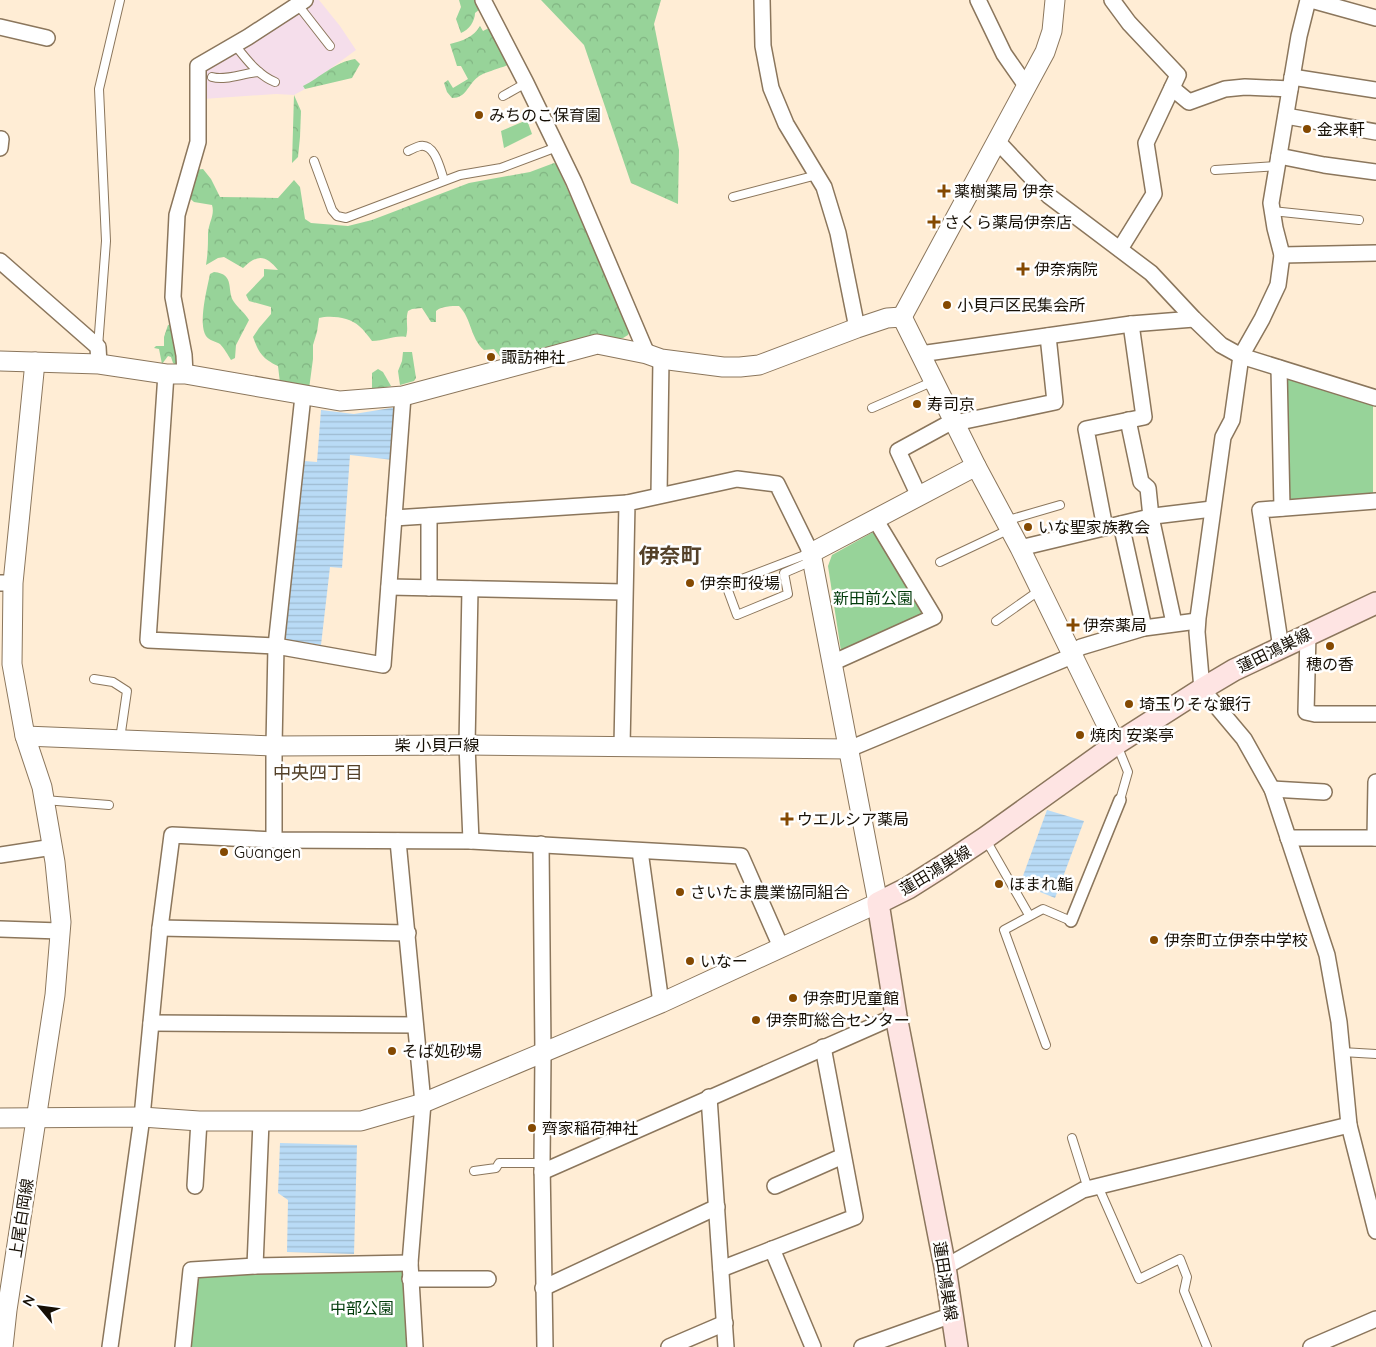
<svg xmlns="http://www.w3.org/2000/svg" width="1376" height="1347" viewBox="0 0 1376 1347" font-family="Quicksand,'Noto Sans JP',sans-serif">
<defs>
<pattern id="forest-crowns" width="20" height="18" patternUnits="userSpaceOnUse" patternTransform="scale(1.25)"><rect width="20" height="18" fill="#97d399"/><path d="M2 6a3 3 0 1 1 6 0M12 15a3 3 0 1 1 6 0" fill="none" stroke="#81b482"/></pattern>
<pattern id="water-rules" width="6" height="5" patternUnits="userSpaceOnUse" patternTransform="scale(1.25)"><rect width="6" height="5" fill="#b9dbf6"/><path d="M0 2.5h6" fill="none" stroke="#9ebbd1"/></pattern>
</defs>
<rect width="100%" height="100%" fill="#ffedd5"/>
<polygon fill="#f5deeb" points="311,0 319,0 340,26 356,50 319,77 304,86 305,89 294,95 276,94 203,99 206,64"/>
<g fill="url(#forest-crowns)">
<path d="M459 0H475L480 9 475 13C475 21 469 30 461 33L456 19 461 7Z"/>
<polygon points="541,0 661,0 654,24 679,150 678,204 631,183 584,45"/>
<path d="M480 26 483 31 489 28 508 65C501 68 482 73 478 77 467 85 467 98 452 98L447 92 444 83 448 80 453 88 468 79 461 66H457L450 44C462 41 474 37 480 26Z"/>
<path d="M355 59 360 64 352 78 305 89 303 86C321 77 335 62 355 59Z"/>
<polygon points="294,95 301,111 300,137 298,157 292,163"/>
<path d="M554 163 556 164 631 329 628 335 623 338H589L567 342 515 361 502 359 494 349 484 350C470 338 472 319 459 306 451 306 442 306 436 311V322H431L422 308 412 309 408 311C405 321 409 327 406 337 394 335 385 341 372 341 368 336 364 330 359 326 350 317 330 315 319 318L317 332 313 345V359L309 389 280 383 278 366C262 358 259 353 253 337L259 328 271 314V307L249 301 246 295 264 276V269L278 270C266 255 257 254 243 268L224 257 218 258 206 265C208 253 208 244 208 233 209 222 215 215 212 205L194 202 186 195 195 170 203 169 211 179 220 197 278 198 294 180 300 187 305 219 311 223 348 226 372 220 469 183 530 172Z"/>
<path d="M214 272C236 274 226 291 234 302 239 309 245 313 249 320L236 345 235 358 231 360C228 355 224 348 220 344 215 341 210 341 206 336 198 323 207 289 210 274Z"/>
<polygon points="171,324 179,364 176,365 173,363 171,357 168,356 162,364 159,349 154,348 156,346 164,346 164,337 168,325"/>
<polygon points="403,352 412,352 416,378 414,381 400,385 398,371 402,361"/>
<polygon points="378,369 383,372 391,386 372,390 372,373"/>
</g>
<g fill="#97d399">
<polygon points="527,120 532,134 504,148 501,131"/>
<polygon points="1285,375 1373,404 1373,495 1285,502"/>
<polygon points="875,531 926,613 841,651 828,566 832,555"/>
<polygon points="403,1268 407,1347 188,1347 195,1274"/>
</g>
<g fill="url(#water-rules)">
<polygon points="397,407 393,460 350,455 342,568 330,567 321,645 287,640 285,636 304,461 317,462 321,410 354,414"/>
<polygon points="1047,810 1084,821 1055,898 1020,884"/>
<polygon points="280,1143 357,1145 354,1254 287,1252 288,1200 278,1193"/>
</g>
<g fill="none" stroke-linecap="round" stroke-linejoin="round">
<g stroke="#8b765c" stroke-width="10">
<g id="service">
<polyline points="298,5 330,46"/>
<path d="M235 45C246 59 258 75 275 82"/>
<path d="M212 77C226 81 243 73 259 72"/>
<polyline points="503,96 526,83"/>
<path d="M408 151C412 149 416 147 420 146 435 143 440 169 444 180"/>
<polyline points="314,161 332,210 337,216 346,218 460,175 501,168 557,147"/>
<polyline points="1215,170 1278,166"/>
<polyline points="733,197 817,175"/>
<polyline points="1272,211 1359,220"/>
<polyline points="98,347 106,241 99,89 120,0"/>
<polyline points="872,408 934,381"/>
<polyline points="1005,521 1060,505"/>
<polyline points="810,553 726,585 737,615 788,594 784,573 812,561"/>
<polyline points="940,562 1010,529"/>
<polyline points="996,621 1040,590"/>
<polyline points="94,679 113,682 127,691 120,739"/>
<polyline points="1117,745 1128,772 1120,800"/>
<polyline points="44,800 109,805"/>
<polyline points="986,840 1029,915"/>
<polyline points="1046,1045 1004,930 1043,909 1071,921"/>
<polyline points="1342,1052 1376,1054"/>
<polyline points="1072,1138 1088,1189"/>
<polyline points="474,1171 496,1168 499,1163 542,1163"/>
<polyline points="1098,1186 1139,1279 1180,1259 1187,1277 1184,1291 1207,1347"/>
</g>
</g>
<g stroke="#8b765c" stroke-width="14">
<polyline id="pedestrian" points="1071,921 1120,800"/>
</g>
<g stroke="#8b765c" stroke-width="18">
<g id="minor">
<polyline points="483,0 526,83 574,182 647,354"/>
<polyline points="762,0 763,46 771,88 786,124 824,187 838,233 857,328"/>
<polyline points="978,0 1004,54 1027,87"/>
<polyline points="1112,0 1129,23 1178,75 1146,143 1154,194 1120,249"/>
<polyline points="1308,0 1299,36 1271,203 1275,228 1282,255 1278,285 1262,319 1241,356 1232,420 1223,437 1198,618 1197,632 1202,689 1244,739 1272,789 1327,955 1339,1022 1349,1125 1376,1231"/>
<polyline points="1311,0 1376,18"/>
<polyline points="0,27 47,38"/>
<polyline points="1292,77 1376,90"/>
<polyline points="1172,88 1189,102 1225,89 1245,87 1290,89"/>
<polyline points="1286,116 1376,132"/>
<polyline points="998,142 1049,196 1151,273 1194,319 1221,345 1241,356 1376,398"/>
<polyline points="0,148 1,139"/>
<polyline points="1279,156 1324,165 1376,172"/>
<polyline points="1282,255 1376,253"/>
<polyline points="0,261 98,347 99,364"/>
<polyline points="920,354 1131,324 1194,319"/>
<polyline points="1279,368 1282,508"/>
<polyline points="166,374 148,640 276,646 383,665 403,396"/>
<polyline points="185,374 184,355 173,297 177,215 198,142 198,66 248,37 305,0"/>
<polyline points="1128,420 1141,482 1148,488 1151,517 1174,623"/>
<polyline points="955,423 1055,402 1048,336"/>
<polyline points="659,495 661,359"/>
<polyline points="919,496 898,451 953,421"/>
<polyline points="394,518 627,503"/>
<polyline points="1121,524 1144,628"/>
<polyline points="1105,528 1086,429 1144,417 1131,324"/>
<polyline points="1020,548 1154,516 1212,509"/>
<polyline points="0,583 13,583"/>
<polyline points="389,587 624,592"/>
<polyline points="429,588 429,516"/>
<polyline points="470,589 467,745 471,841"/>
<polyline points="1308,634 1306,712 1315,714 1376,714"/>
<polyline points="1281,648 1260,510 1376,501"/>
<polyline points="1071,653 1081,647 1144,628 1197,621"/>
<polyline points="832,663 934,617 875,519"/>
<polyline points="622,746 627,503 737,479 777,484 811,553"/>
<polyline points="849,749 1072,656"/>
<polyline points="1272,789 1324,792"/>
<polyline points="1288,838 1376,838"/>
<polyline points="1375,838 1376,782"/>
<polyline points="274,840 274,746 276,646 303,396"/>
<polyline points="398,841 423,1103 410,1263 415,1347"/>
<polyline points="541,844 543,1053 542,1163 545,1347"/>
<polyline points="640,851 661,1003"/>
<polyline points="0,855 53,847"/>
<polyline points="160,928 408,933"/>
<polyline points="0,929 60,931"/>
<polyline points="151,1023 415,1025"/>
<polyline points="709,1097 726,1347"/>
<polyline points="542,1172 896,1016"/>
<polyline points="195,1186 199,1121"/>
<polyline points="775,1186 843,1156"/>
<polyline points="772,1249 813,1347"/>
<polyline points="255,1266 261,1122"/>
<polyline points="945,1267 1083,1190 1349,1125"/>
<polyline points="721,1269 855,1217 823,1047"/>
<polyline points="410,1279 488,1279"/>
<polyline points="543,1288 717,1207"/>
<polyline points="110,1347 142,1117 160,928 172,835 274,840 471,841 741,856 781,947"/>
<polyline points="183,1347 191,1270 255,1266 410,1263"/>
<polyline points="669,1347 725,1323"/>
<polyline points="862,1347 952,1315"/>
<polyline points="1311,1347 1376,1319"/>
</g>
</g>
<g stroke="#8b765c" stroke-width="21">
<g id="tertiary">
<polyline points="902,317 976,466 1020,548 1116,744"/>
<polyline points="902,317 1045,52 1052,31 1055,0"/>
<polyline points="0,361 99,364 166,374 185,374 340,401 403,396 597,344 647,354 661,359 723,367 740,367 759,365 857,328 887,318 902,317"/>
<polyline points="25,736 274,746 467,745 849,749"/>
<polyline points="0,1118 142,1117 199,1121 361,1121 423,1103 661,1003 878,903 811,553 976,466"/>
<polyline points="3,1347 7,1310 55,995 61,922 55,862 42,787 25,736 12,664 13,583 35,362"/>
</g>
</g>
<g stroke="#8b765c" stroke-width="24">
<polyline id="secondary" points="957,1347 945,1267 896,1016 878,903 908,888 946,864 985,838 1116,744 1202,689 1234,670 1376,603"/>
</g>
<use href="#service" stroke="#fff" stroke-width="8"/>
<use href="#pedestrian" stroke="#fff" stroke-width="11"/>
<use href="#minor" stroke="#fff" stroke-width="15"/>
<use href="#tertiary" stroke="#fff" stroke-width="19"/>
<use href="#secondary" stroke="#fee4e3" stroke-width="21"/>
</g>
<g fill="#844901" stroke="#fff" stroke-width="2">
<circle cx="479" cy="115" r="5"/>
<circle cx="1307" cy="129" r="5"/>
<path d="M941.5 183.5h5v5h5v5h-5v5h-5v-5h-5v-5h5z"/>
<path d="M931.5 214.5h5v5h5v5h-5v5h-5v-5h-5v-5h5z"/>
<path d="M1020.5 261.5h5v5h5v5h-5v5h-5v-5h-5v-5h5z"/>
<circle cx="947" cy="305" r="5"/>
<circle cx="491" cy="357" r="5"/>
<circle cx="917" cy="404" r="5"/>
<circle cx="1028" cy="527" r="5"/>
<circle cx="690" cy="583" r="5"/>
<path d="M1070.5 617.5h5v5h5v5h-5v5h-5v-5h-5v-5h5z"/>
<circle cx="1330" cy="646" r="5"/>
<circle cx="1129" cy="704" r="5"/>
<circle cx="1080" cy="735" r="5"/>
<path d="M784.5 811.5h5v5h5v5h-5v5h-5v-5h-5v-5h5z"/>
<circle cx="224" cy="852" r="5"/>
<circle cx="999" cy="884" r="5"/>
<circle cx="680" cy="892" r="5"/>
<circle cx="1154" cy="940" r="5"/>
<circle cx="690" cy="961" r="5"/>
<circle cx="793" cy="998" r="5"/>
<circle cx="756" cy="1020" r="5"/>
<circle cx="392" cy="1051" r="5"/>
<circle cx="532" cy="1128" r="5"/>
</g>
<g text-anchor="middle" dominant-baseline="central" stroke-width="5" stroke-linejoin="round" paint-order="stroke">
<g font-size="16" fill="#160f05" stroke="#fff" text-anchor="start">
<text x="489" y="115">みちのこ保育園</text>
<text x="1317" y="129">金来軒</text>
<text x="954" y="191">薬樹薬局 伊奈</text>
<text x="944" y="222">さくら薬局伊奈店</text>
<text x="1034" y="269">伊奈病院</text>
<text x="957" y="305">小貝戸区民集会所</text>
<text x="501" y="357">諏訪神社</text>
<text x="927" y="404">寿司京</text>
<text x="1038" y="527">いな聖家族教会</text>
<text x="700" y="583">伊奈町役場</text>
<text x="1083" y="625">伊奈薬局</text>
<text x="1330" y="664" text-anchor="middle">穂の香</text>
<text x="1139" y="704">埼玉りそな銀行</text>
<text x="1090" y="735">焼肉 安楽亭</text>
<text x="797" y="819">ウエルシア薬局</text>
<text x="234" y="852">Guangen</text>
<text x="1009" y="884">ほまれ鮨</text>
<text x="690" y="892">さいたま農業協同組合</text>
<text x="1164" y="940">伊奈町立伊奈中学校</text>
<text x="700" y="961">いなー</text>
<text x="803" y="998">伊奈町児童館</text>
<text x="766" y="1020">伊奈町総合センター</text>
<text x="402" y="1051">そば処砂場</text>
<text x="542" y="1128">齊家稲荷神社</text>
</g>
<g font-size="16" fill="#003b0a" stroke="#fff">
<text x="873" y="598">新田前公園</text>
<text x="362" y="1308">中部公園</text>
</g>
<g font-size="16" fill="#160f05" stroke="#fff">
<text transform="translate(1274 650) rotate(-26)">蓮田鴻巣線</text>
<text x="437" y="745">柴 小貝戸線</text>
<text transform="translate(935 870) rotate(-31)">蓮田鴻巣線</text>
<text transform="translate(21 1218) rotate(-81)">上尾白岡線</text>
<text transform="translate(946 1281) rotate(81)">蓮田鴻巣線</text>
</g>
<g font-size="18" fill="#544129" stroke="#fff">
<text x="318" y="772">中央四丁目</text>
</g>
<g font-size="21" font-weight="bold" fill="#544129" stroke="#fff">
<text x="670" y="555">伊奈町</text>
</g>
</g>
<g transform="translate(40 1307) rotate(299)" stroke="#ffffff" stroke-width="4" paint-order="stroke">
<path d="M0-4L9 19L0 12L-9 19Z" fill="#160f05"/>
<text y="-8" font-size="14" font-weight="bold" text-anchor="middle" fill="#160f05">N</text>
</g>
</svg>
